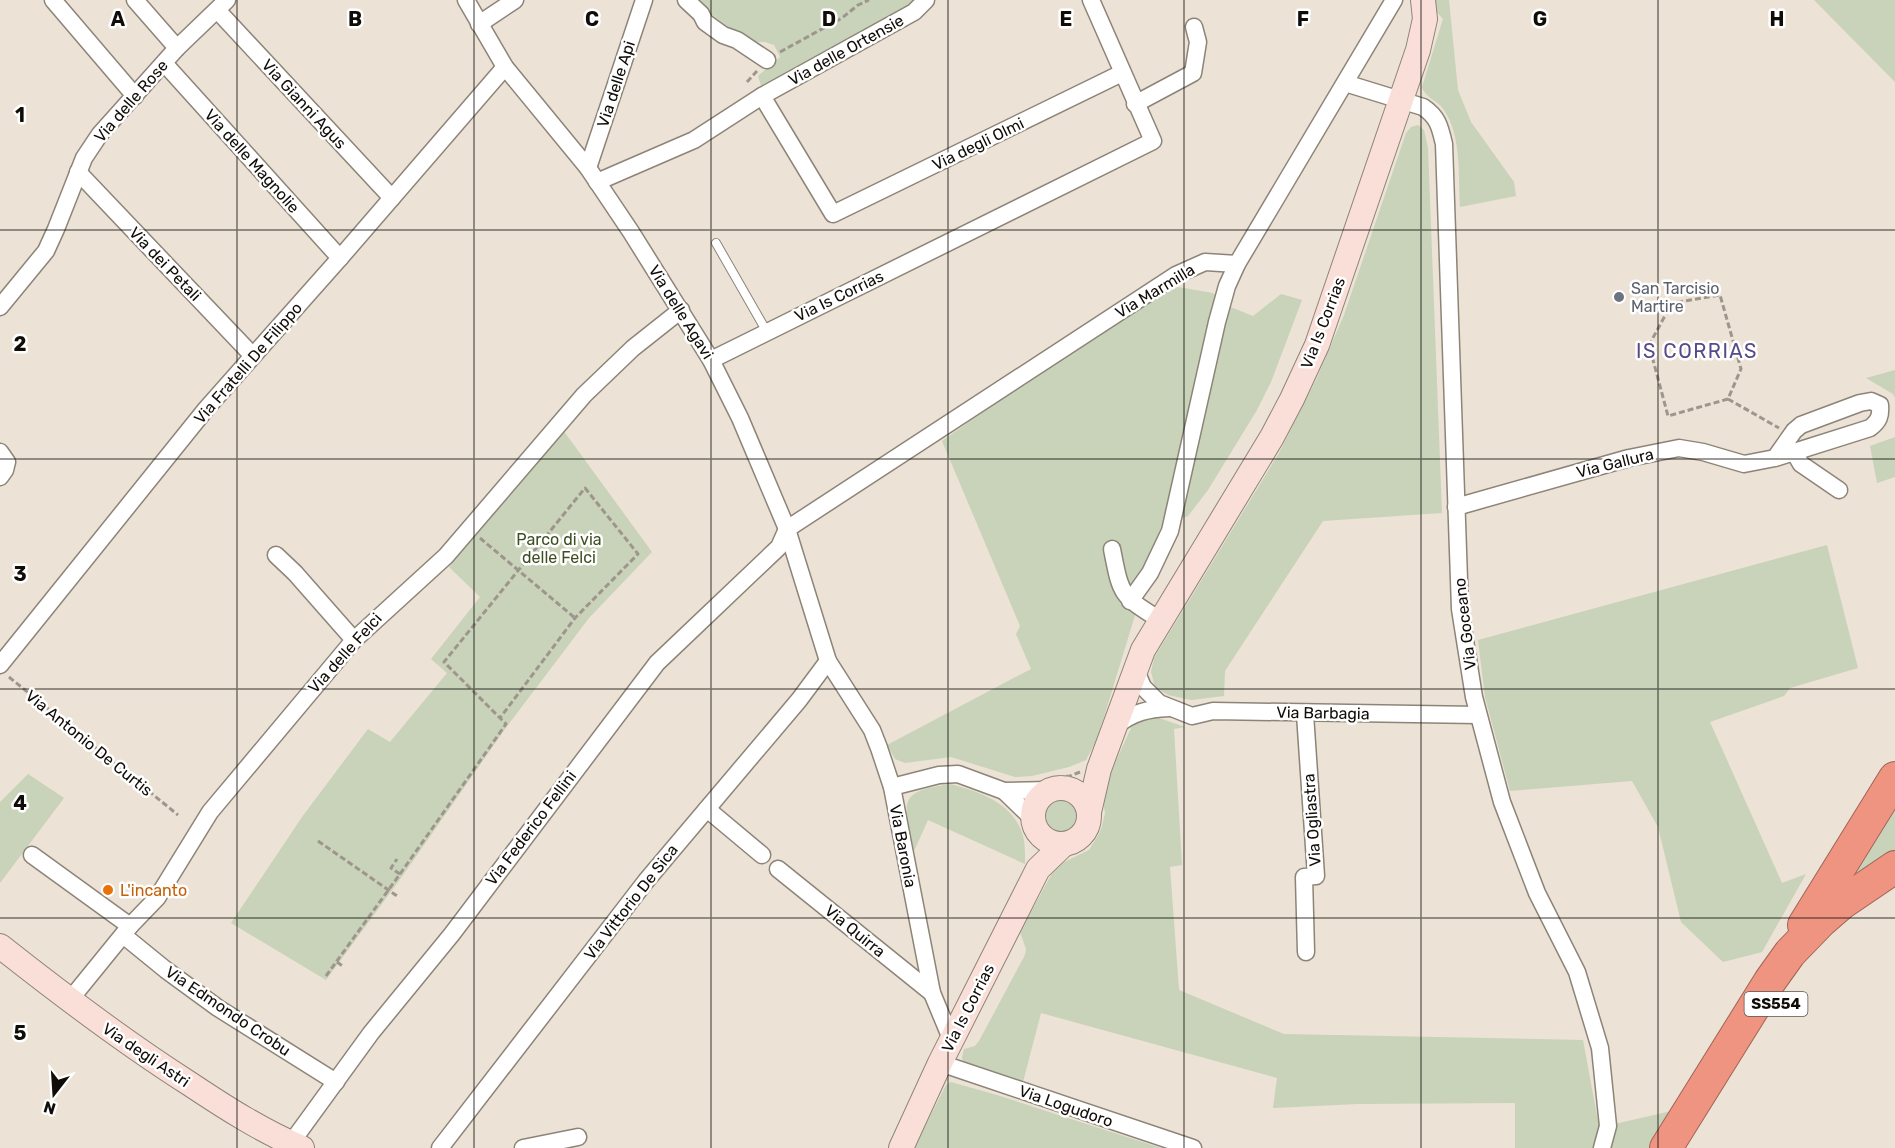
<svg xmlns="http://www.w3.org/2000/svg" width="1895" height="1148" viewBox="0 0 1895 1148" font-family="Rubik,sans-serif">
<rect width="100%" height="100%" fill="#ece2d5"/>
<g fill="#c8d3b9">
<polygon points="693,0 915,0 908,7 762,89 758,76 780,57 774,45 765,42 748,42"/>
<path d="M1433 0H1449L1458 90 1471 122 1514 182 1516 196 1460 207C1458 175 1462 137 1444 110 1438 100 1425 98 1422 87L1443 19 1435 10Z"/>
<polygon points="1814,0 1895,0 1895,82"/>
<polygon points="1418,125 1424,130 1428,148 1442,513 1323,521 1225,671 1224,696 1191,700 1168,695 1155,687 1151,672 1154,658 1279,453 1316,380 1344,315 1406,133 1411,127"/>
<path d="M1178 287 1213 293 1228 306 1253 316 1281 294 1302 300 1271 382 1257 410 1208 490 1188 516 1162 525 1146 564 1136 612 1104 717 1096 741 1086 760 1069 767 1032 776 1015 777 951 757 905 763 895 759 887 745 1031 669 1016 634 1020 626 942 441C1019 387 1094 329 1178 287Z"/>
<polygon points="1895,370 1895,398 1893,394 1866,378"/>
<polygon points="563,430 652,552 589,618 505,729 401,878 326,980 231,923 302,817 368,729 390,742 447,673 431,659 480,597 449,567"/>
<polygon points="1895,437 1895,477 1877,483 1870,446"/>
<polygon points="1827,545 1858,668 1790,688 1784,696 1710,722 1782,883 1806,874 1762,952 1723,962 1681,922 1658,827 1632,781 1510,791 1485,697 1478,640"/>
<polygon points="1156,717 1185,727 1174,729 1182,865 1170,867 1179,990 1284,1034 1583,1040 1598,1121 1619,1123 1676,1110 1653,1148 1515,1148 1515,1103 1358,1104 1273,1108 1277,1078 1041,1013 1023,1082 963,1062 962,1057 964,1049 975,1046 979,1041 1025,955 1026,949 1020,932 1056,866 1089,850 1099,834 1102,826 1105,813 1103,802 1109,776 1132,726 1142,719"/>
<polygon points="28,774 64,798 0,883 0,802"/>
<path d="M950 784C982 792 1017 805 1024 840 1025 848 1025 856 1025 864L928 820 914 851C905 803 894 792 950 784Z"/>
<circle cx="1061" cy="816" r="20"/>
<polygon points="1895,800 1895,855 1845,884"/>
<polygon points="951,1082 997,1095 1161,1148 914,1148 946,1085"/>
</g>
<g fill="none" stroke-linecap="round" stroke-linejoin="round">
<g stroke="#8d8478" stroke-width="10">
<polyline id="lane" points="716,243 767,332"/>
</g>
<g stroke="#8d8478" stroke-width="19">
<g id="street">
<polyline points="53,0 135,96"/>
<polyline points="135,0 177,48"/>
<polyline points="466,0 505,67 588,168 631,232 711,360 740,418 787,529 828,661 872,730 879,748 892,787 932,993 952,1041"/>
<polyline points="686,0 701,14 705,22 723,35 737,40 767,60"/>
<polyline points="217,10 392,198"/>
<polyline points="479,24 515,0"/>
<polyline points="164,63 340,258"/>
<path d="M1345 83 1423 107C1438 117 1440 127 1444 144L1460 609 1474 697 1502 802 1537 893 1577 972 1600 1048 1608 1126 1602 1148"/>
<polyline points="762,96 833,214 1122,73"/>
<polyline points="1135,104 1193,73 1198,42 1194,27"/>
<polyline points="588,168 644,0"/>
<polyline points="78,172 253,356"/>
<polyline points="597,182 694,140 762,96 914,12 926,0"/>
<polyline points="0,307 46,251 56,229 84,158 100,134 177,48 227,0"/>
<polyline points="711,360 1153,141 1091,0"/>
<polyline points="0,452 7,462 5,470 0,477"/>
<polyline points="1794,452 1801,464 1839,490"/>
<path d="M1456 507 1629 458 1679 448 1703 452 1744 464 1775 458 1870 428C1879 421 1881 416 1880 405L1871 401 1860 403 1801 425 1794 431 1775 458"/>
<path d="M1112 549C1121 595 1120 595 1160 620"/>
<polyline points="276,555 295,573 354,640"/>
<polyline points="1130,601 1150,573 1170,531 1217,322 1227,286 1237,264 1394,0"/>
<polyline points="0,665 206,409 340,258 505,67"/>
<polyline points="1135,668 1143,687 1159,703 1192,716 1213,711 1478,715"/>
<polyline points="1305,714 1316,876 1304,877 1306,952"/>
<path d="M1116 726C1133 712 1148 709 1169 708"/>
<polyline points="892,787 939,775 958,774 1004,791 1050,790"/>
<polyline points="1004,791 1033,819"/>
<polyline points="707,809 762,855"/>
<polyline points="32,855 130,926"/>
<polyline points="778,869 932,993"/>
<polyline points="123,935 166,970 218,1008 336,1082"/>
<polyline points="69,1001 130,926 157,898 210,812 354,640 446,556 584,395 633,348 681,310"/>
<polyline points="940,1063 1193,1148"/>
<polyline points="291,1143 371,1033 452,934 657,663 779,547 787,529 1176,275 1205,262 1237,264"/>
<polyline points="440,1148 646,881 799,700 828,661"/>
<polyline points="523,1148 578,1137"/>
</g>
</g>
<g stroke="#8d8478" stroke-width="26">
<g id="secondary">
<circle cx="1061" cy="816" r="28"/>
<polyline points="1089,812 1099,769 1143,650 1272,437 1292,399 1317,345 1418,50 1425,19 1423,0"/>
<path d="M0 946C62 995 124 1042 190 1084 226 1108 262 1131 302 1148"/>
<polyline points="901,1148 940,1063 1038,869 1064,844"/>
</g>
</g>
<g stroke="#a06457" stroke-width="34">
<g id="highway">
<polyline points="1804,925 1895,778"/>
<polyline points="1666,1148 1770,981 1790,953 1820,922 1842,903 1895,867"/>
</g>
</g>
<g stroke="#9e968c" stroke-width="3" stroke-dasharray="6 3" stroke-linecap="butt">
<polyline points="780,52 842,18 858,5 869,0"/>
<polyline points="747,82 757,71"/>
<polyline points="1728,399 1668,416 1649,345 1672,303 1720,295 1741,369 1728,399 1779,428"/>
<polyline points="480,538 575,618"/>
<polyline points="9,677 178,815"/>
<polyline points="1057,777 1070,776 1080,772"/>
<polyline points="318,841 397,896"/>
<polyline points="400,874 506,724 444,662 585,488 638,554 575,618 500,718"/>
<polyline points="337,962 344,967"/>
<polyline points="326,976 400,874 391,868 397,859"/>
</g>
<use href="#lane" stroke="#fff" stroke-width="8"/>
<use href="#street" stroke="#fff" stroke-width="16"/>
<use href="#secondary" stroke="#fadfd9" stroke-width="24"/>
<use href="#highway" stroke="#ee9481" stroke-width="32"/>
</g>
<path fill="none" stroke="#100c08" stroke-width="1.5" stroke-opacity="0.55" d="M237 0V1148M474 0V1148M711 0V1148M948 0V1148M1184 0V1148M1421 0V1148M1658 0V1148M0 230H1895M0 459H1895M0 689H1895M0 918H1895"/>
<circle fill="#6b7280" stroke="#fff" stroke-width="2" cx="1619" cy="297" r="6"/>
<circle fill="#e8710a" stroke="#fff" stroke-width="2" cx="108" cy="890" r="6"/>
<g text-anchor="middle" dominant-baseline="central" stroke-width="5" stroke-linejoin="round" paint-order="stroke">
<rect fill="#fff" stroke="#585552" stroke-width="1.5" x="1744.5" y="992" width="63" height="24" rx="4.5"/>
<g font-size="15" font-weight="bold" fill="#100c08">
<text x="1776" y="1004">SS554</text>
</g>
<g font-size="16" fill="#100c08" stroke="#fff">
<text transform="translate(846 50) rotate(-29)">Via delle Ortensie</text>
<text transform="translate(616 84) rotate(-72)">Via delle Api</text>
<text transform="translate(131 101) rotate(-49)">Via delle Rose</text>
<text transform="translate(304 104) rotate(47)">Via Gianni Agus</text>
<text transform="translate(978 144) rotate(-26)">Via degli Olmi</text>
<text transform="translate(252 161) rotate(48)">Via delle Magnolie</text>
<text transform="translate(165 264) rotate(46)">Via dei Petali</text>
<text transform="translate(1155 291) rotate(-31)">Via Marmilla</text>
<text transform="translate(839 296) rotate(-26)">Via Is Corrias</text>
<text transform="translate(681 312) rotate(58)">Via delle Agavi</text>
<text transform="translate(1323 323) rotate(-69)">Via Is Corrias</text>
<text transform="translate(248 363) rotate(-49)">Via Fratelli De Filippo</text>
<text transform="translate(1615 463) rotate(-14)">Via Gallura</text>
<text transform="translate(1465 624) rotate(-97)">Via Goceano</text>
<text transform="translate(345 653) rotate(-48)">Via delle Felci</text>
<text transform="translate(1323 713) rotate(1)">Via Barbagia</text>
<text transform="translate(89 743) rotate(39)">Via Antonio De Curtis</text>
<text transform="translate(1312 820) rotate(-94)">Via Ogliastra</text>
<text transform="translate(531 828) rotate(-53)">Via Federico Fellini</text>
<text transform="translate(903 846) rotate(79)">Via Baronia</text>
<text transform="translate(631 902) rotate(-52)">Via Vittorio De Sica</text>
<text transform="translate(855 931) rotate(39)">Via Quirra</text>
<text transform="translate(968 1008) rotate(-63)">Via Is Corrias</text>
<text transform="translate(228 1011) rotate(34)">Via Edmondo Crobu</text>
<text transform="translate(146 1055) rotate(34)">Via degli Astri</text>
<text transform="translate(1066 1106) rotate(19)">Via Logudoro</text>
</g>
<g font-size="16" fill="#5b616d" stroke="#fff" text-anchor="start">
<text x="1631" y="288">San Tarcisio<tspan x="1631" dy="18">Martire</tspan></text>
</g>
<g font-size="16" fill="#3d4e21" stroke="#fff">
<text x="559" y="539">Parco di via<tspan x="559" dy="18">delle Felci</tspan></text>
</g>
<g font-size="16" fill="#c56008" stroke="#fff" text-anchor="start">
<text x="120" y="890">L'incanto</text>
</g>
<g font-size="20" letter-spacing="1.5" fill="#574a89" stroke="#fff">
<text x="1697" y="351">IS CORRIAS</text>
</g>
</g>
<g font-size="20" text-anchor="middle" font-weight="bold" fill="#100c08" stroke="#fff" stroke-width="5" stroke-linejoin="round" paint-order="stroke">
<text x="118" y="26">A</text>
<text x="355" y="26">B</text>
<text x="592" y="26">C</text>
<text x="829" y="26">D</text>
<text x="1066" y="26">E</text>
<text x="1303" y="26">F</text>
<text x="1540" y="26">G</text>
<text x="1777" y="26">H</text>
<text x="20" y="122">1</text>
<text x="20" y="351">2</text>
<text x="20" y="581">3</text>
<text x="20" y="810">4</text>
<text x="20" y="1040">5</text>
</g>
<g transform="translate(54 1094) rotate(197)" stroke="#ffffff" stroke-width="4.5" paint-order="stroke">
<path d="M0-4.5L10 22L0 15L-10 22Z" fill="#100c08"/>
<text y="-9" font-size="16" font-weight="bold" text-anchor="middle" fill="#100c08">N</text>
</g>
</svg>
